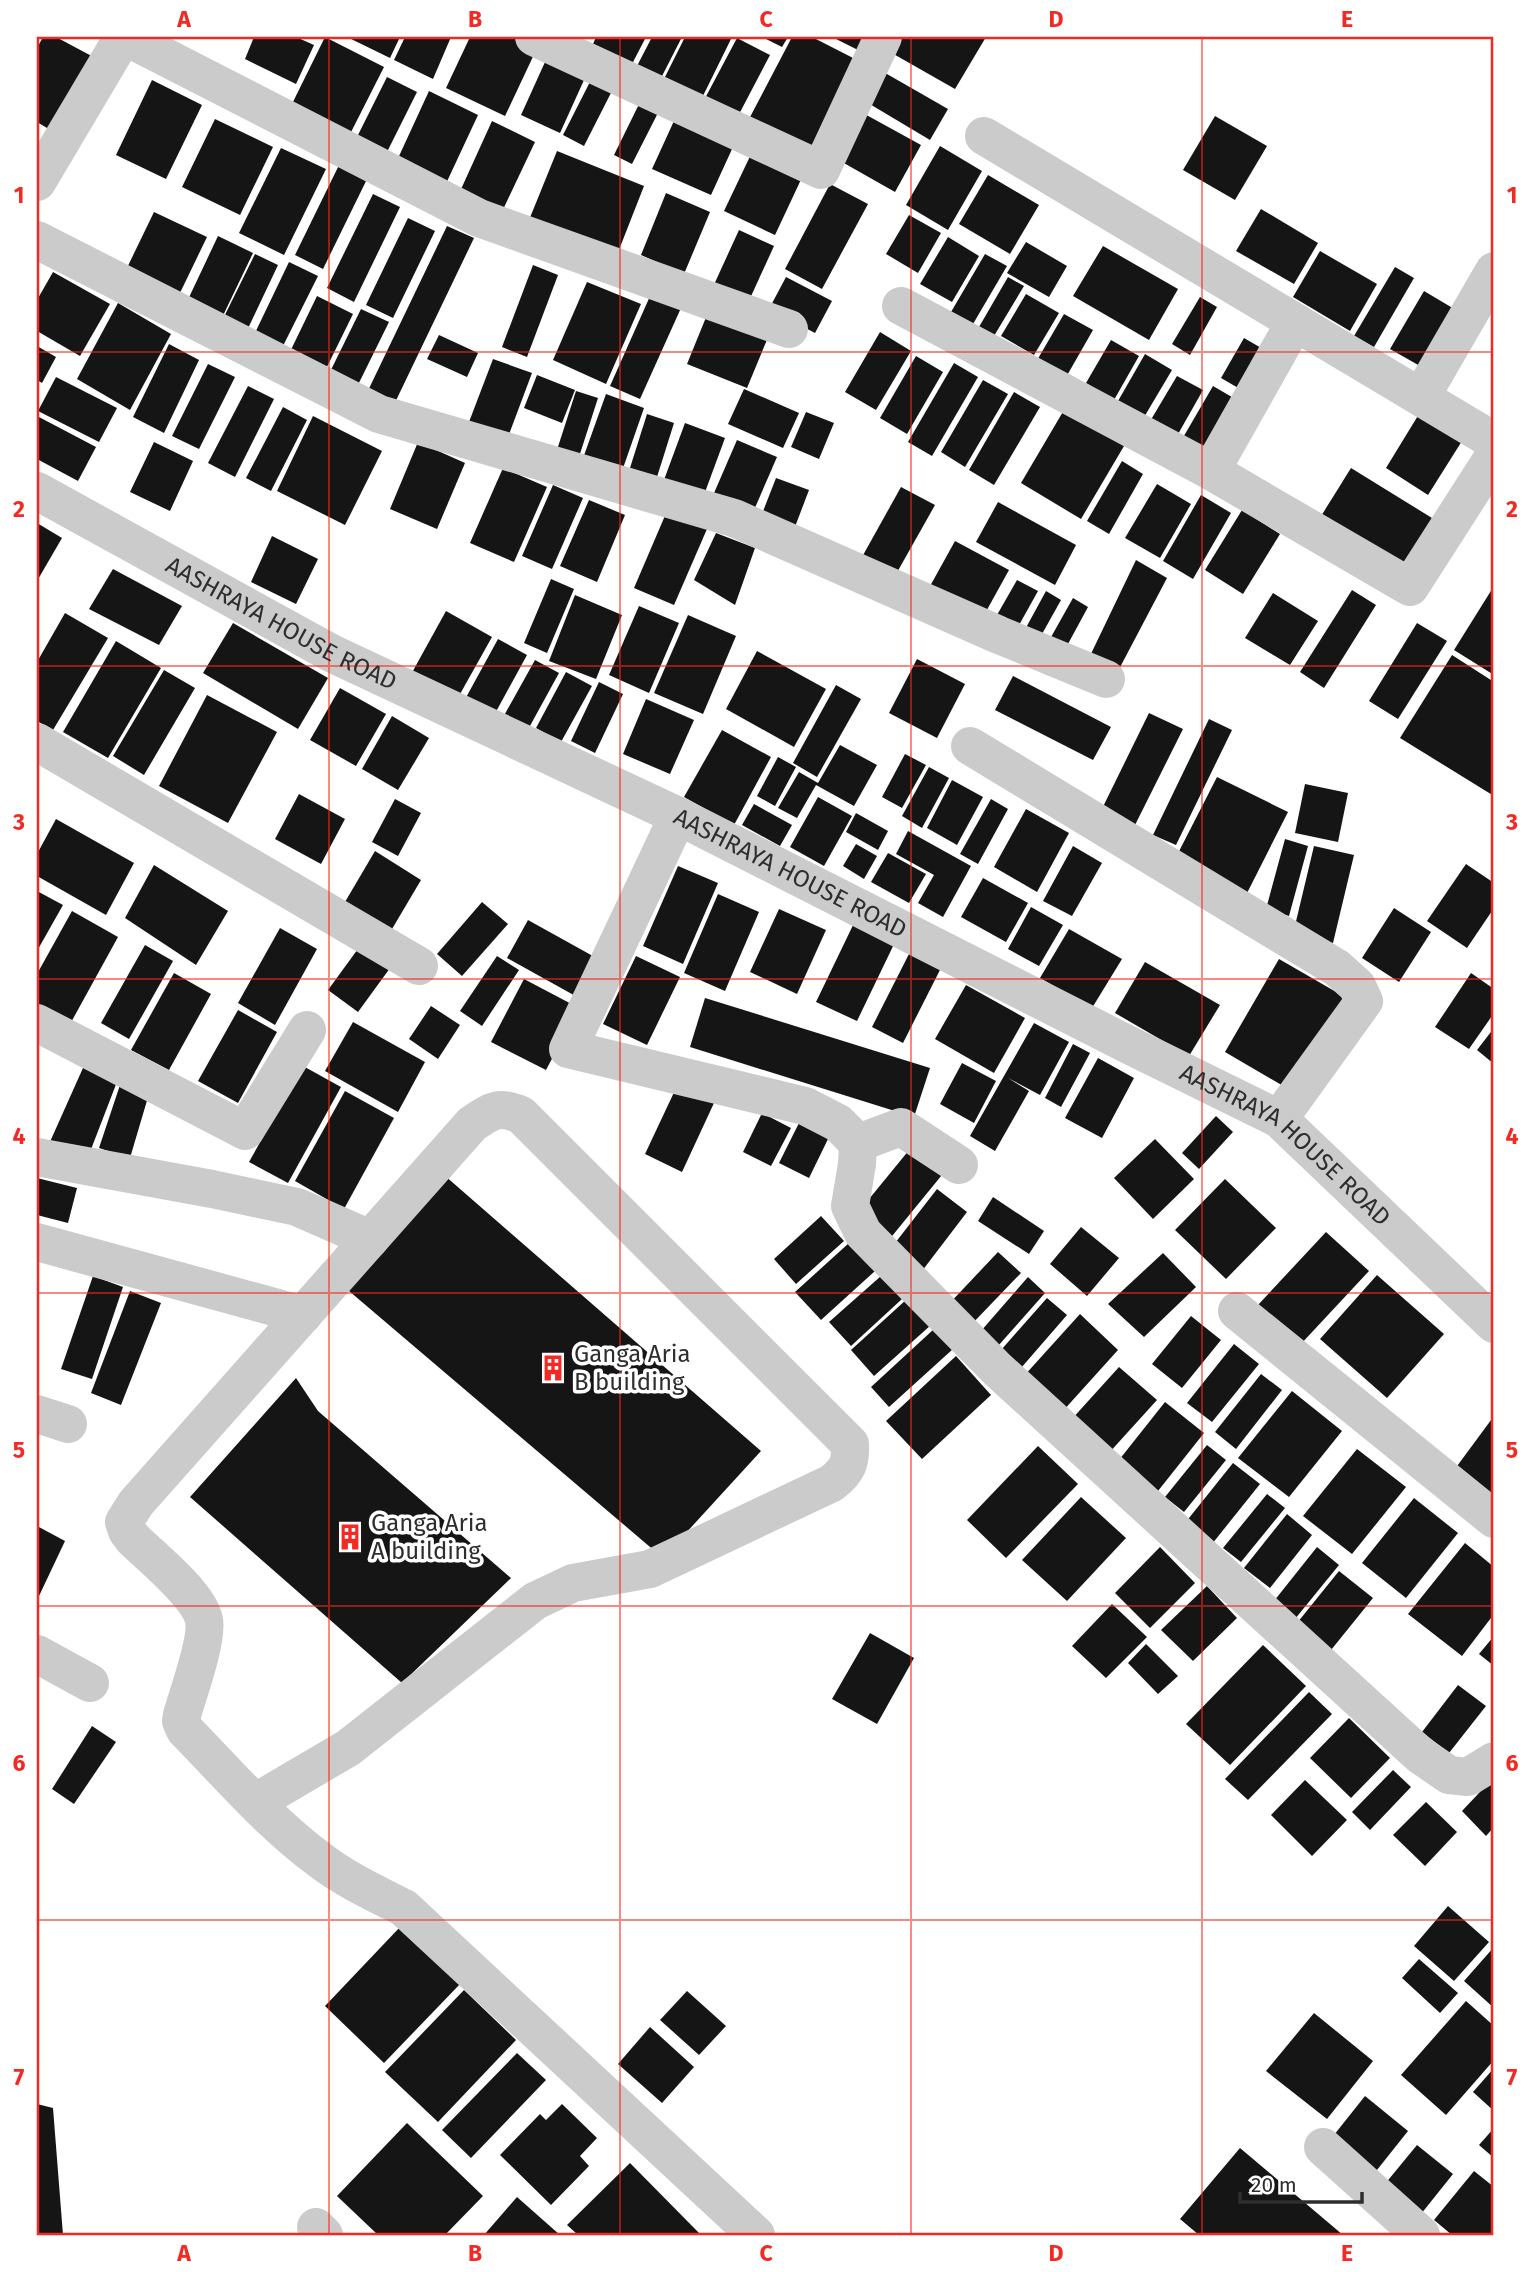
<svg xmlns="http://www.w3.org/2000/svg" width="1531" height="2272" viewBox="0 0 1531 2272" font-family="'Fira Sans',sans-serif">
<rect width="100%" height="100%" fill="#fff"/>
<g fill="#151515">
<polygon points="43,37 56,37 99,60 57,134 37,122 37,48"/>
<polygon points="254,37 296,37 314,45 296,84 245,59"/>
<polygon points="325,37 384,67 347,140 289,110"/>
<polygon points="347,37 400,37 390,58"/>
<polygon points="405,37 451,37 433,79 394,60"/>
<polygon points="470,37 518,37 538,46 505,116 446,88"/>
<polygon points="596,37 646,37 632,64 593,44"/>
<polygon points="652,37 682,37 661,78 637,66"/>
<polygon points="685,37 732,37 698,106 660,87"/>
<polygon points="762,37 788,37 782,47"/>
<polygon points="792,37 812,37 857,60 809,151 749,119"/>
<polygon points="832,37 872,37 864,53"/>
<polygon points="899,37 986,37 955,89 890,52"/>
<polygon points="737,38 770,55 737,118 703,102"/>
<polygon points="550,51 589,69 560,133 521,115"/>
<polygon points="880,70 948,109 930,140 863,100"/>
<polygon points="595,72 616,83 584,146 563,135"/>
<polygon points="387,77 417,92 385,156 355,141"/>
<polygon points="152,80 202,105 166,179 116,155"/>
<polygon points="429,91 478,115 443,190 394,167"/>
<polygon points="644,94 663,103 632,164 614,155"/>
<polygon points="679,110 738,136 711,195 652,169"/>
<polygon points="861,112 921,145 895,192 835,158"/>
<polygon points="1215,116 1267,146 1235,200 1183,170"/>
<polygon points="215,119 273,147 240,215 182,187"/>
<polygon points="492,121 535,142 499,218 457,198"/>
<polygon points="940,146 982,171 948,230 906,205"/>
<polygon points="281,148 326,169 284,255 239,233"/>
<polygon points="754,148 805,171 775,235 724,211"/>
<polygon points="557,151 644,186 615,260 527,225"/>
<polygon points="341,161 369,175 323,269 295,255"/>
<polygon points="988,175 1039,205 1010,254 959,224"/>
<polygon points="830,184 868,204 822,289 785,269"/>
<polygon points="666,193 710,212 684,274 641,255"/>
<polygon points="373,194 400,207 354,302 327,288"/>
<polygon points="1261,209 1318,243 1294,284 1236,251"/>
<polygon points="154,212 207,237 178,297 125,272"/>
<polygon points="909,215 941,233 918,273 886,254"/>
<polygon points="408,218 435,231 393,318 366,305"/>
<polygon points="447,226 474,238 390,413 364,399"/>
<polygon points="739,230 774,246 747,305 712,289"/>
<polygon points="218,236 253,253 219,324 184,308"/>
<polygon points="948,237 979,256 952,302 920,284"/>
<polygon points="1026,242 1067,266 1049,297 1007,273"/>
<polygon points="1103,246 1178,289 1149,340 1073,296"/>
<polygon points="1320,251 1377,284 1350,331 1293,297"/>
<polygon points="255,254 278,265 243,339 219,327"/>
<polygon points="985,254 1007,266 973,324 951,312"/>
<polygon points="289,262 318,276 282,348 254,335"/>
<polygon points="533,265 558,275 527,357 502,347"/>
<polygon points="1395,267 1414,278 1374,347 1354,336"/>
<polygon points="53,272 110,304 80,356 37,331 37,300"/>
<polygon points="786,277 832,301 815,333 769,309"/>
<polygon points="1008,277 1024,286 994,336 979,327"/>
<polygon points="587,282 641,304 606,384 553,360"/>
<polygon points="1424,291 1461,313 1427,370 1390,349"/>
<polygon points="651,294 681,308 640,399 610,386"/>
<polygon points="1026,294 1059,313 1034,355 1001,336"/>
<polygon points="317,296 353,314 322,377 286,360"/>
<polygon points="1200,297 1217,307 1190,355 1172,344"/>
<polygon points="118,303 171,334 130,410 77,379"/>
<polygon points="361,309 389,322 352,397 324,384"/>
<polygon points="709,310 769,335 747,388 687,364"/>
<polygon points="1064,314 1093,330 1065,379 1036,362"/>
<polygon points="880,332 911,351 876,410 845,392"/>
<polygon points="439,335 478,353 467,377 427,359"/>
<polygon points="1244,338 1263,349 1240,389 1221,378"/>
<polygon points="1111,340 1139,356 1114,400 1086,383"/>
<polygon points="169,344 199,360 164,433 133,417"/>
<polygon points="37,346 56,357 42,383 37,380"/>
<polygon points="1145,354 1172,370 1140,424 1114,408"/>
<polygon points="916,356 943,372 907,434 880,418"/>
<polygon points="493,359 532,373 508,437 469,422"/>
<polygon points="954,363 978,377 932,456 908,442"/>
<polygon points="208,364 235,377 199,449 172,436"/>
<polygon points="537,375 575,390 562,423 524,408"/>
<polygon points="1177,376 1203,390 1173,443 1146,428"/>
<polygon points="56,377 117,408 99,442 38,411"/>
<polygon points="983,380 1008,394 965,467 941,452"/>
<polygon points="248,386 274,399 235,477 208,463"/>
<polygon points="1213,386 1237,400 1204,455 1181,441"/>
<polygon points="744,389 799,413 783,448 728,424"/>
<polygon points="576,391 598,398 578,460 556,453"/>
<polygon points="1014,392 1040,407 994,485 969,470"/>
<polygon points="606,394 644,408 621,474 582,461"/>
<polygon points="283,407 307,420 271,491 246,478"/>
<polygon points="1064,410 1124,446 1081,519 1021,483"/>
<polygon points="806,412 834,423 819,459 791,447"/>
<polygon points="647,414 674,423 657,477 630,468"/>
<polygon points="1419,414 1462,441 1428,495 1386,468"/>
<polygon points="37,416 96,447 78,481 37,459"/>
<polygon points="313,416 382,451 345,525 277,491"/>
<polygon points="685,423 725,438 701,503 661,488"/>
<polygon points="737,440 777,457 751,517 711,500"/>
<polygon points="154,442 193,461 170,511 130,492"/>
<polygon points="418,442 465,463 437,529 390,509"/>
<polygon points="1122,461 1143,474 1109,534 1087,521"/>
<polygon points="503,468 547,487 514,562 470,543"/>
<polygon points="1351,468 1432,518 1399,571 1318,521"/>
<polygon points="776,478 809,490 793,532 760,519"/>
<polygon points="1157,484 1191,504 1160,558 1125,538"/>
<polygon points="553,485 583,498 552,569 522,556"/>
<polygon points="901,487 935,505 895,576 862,557"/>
<polygon points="1201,495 1231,513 1193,579 1163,561"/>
<polygon points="589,500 625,515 597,582 560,566"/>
<polygon points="998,502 1076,545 1055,585 976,542"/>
<polygon points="1242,510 1280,534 1243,594 1205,570"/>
<polygon points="667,511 707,529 674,605 634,588"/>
<polygon points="37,523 62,538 37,581"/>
<polygon points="716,533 755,548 735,605 694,580"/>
<polygon points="272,536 318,559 296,604 251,582"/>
<polygon points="955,541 1009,570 983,617 929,588"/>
<polygon points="1136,560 1167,578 1117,673 1089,658"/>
<polygon points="113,569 182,606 159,645 89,609"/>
<polygon points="551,579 574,589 547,653 524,643"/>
<polygon points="1017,580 1038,591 1014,634 993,622"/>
<polygon points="1494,586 1494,675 1454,650"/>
<polygon points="1352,590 1376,605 1324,688 1300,672"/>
<polygon points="1046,591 1061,600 1037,643 1022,635"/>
<polygon points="1273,593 1318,621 1290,665 1245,638"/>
<polygon points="575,595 622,615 596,679 549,661"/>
<polygon points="1073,598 1088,607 1062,655 1046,646"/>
<polygon points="639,606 679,623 649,693 609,675"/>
<polygon points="446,611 492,637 455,703 409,678"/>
<polygon points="65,613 108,638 53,730 37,721 37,662"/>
<polygon points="688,615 736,636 703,714 654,693"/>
<polygon points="233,623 328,678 298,729 203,673"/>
<polygon points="1417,623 1447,641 1398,719 1369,701"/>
<polygon points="498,639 527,655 492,719 463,703"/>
<polygon points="116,641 161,668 108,758 63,732"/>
<polygon points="757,651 826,689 794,747 726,709"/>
<polygon points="1452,655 1494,682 1494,796 1400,738"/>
<polygon points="917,659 965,684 937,738 889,713"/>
<polygon points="535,660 559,673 525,735 501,721"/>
<polygon points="164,670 195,688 144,775 113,756"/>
<polygon points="566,672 592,686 561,742 536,728"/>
<polygon points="1013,676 1111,727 1093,760 995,710"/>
<polygon points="599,682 623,694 595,753 571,741"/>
<polygon points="836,685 861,699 817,777 793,763"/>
<polygon points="340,688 386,714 356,766 310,740"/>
<polygon points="207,695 277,732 228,823 159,786"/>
<polygon points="646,699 694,720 670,774 623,754"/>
<polygon points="1149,713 1183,729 1130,835 1097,819"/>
<polygon points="392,716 429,738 398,790 362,769"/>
<polygon points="1209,719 1232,730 1176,845 1153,835"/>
<polygon points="722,730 771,757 734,825 684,797"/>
<polygon points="840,745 877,765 854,806 816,785 797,818 778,808 799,772 818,783"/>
<polygon points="905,754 926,765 902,808 882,797"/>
<polygon points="778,757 796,767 775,806 757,796"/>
<polygon points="929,767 949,778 922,828 902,816"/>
<polygon points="1217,777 1288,812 1243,901 1172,865"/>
<polygon points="952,780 983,797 957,845 927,828"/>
<polygon points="1305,784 1348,793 1338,842 1295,833"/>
<polygon points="299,794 345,819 321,864 275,839"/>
<polygon points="818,797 852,816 824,866 790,847"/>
<polygon points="395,799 421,813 398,856 372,842"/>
<polygon points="991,799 1008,809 978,864 960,854"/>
<polygon points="754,804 792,825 780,846 742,825"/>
<polygon points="1026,809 1069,833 1037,892 994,867"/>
<polygon points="856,813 888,831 878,850 846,832"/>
<polygon points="56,819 134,863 106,915 37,876 37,854"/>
<polygon points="908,831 971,866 943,917 918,903 934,875 896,854"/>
<polygon points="1285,839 1308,846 1289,916 1266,909"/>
<polygon points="856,844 877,856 864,879 843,866"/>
<polygon points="1073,846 1102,863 1072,916 1043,901"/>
<polygon points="1314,846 1354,855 1333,943 1293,934"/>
<polygon points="375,851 421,880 392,929 345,902"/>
<polygon points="888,853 926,874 909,903 871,882"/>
<polygon points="1466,864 1494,883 1494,908 1467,948 1427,921"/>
<polygon points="154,865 228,911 196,965 125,918"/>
<polygon points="678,866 718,883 683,964 643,946"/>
<polygon points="983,878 1028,903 1006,942 961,917"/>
<polygon points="37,891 63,905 37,951"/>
<polygon points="718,894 759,912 725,991 684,973"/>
<polygon points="482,902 508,924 462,976 437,954"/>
<polygon points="1031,907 1063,925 1039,966 1008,949"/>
<polygon points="1394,908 1431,932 1399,982 1362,958"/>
<polygon points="779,909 826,930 797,994 750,972"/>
<polygon points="72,911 118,937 69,1026 37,1008 37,974"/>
<polygon points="528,920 600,960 579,998 507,958"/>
<polygon points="855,921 896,940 857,1021 816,1002"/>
<polygon points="280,928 317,949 275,1025 238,1003"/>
<polygon points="1069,929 1122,959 1092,1008 1040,978"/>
<polygon points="363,942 393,964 358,1012 328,990"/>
<polygon points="145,945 173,961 129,1039 101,1023"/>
<polygon points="911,950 942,966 903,1043 872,1027"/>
<polygon points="497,956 519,970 482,1026 460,1011"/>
<polygon points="636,956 680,977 647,1045 603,1024"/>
<polygon points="1279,959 1350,1000 1297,1094 1225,1052"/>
<polygon points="1145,962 1220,1005 1189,1056 1115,1013"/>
<polygon points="174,973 211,994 169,1070 131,1050"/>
<polygon points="1471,973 1494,989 1494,1013 1469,1049 1435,1027"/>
<polygon points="524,979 579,1008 546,1070 491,1042"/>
<polygon points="966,985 1025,1018 994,1073 935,1039"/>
<polygon points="705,998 930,1068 914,1117 690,1047"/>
<polygon points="431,1006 460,1025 438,1059 409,1039"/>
<polygon points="238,1010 277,1032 238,1103 198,1081"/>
<polygon points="353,1022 425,1062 398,1112 325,1071"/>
<polygon points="1034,1023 1069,1042 1040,1095 1008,1078 1029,1091 995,1151 970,1136"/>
<polygon points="1494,1028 1494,1064 1477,1050"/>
<polygon points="1073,1044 1090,1053 1061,1107 1045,1098"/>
<polygon points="1098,1058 1134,1078 1102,1138 1065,1118"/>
<polygon points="87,1059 120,1074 90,1152 49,1144"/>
<polygon points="962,1063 996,1081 974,1123 940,1104"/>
<polygon points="303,1066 341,1087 288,1183 249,1162"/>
<polygon points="123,1076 151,1087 130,1158 99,1148"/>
<polygon points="677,1086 714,1103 682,1172 645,1154"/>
<polygon points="345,1091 394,1118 344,1209 295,1181"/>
<polygon points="762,1113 791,1128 771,1166 743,1152"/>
<polygon points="1216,1116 1233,1132 1199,1169 1182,1153"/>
<polygon points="799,1123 829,1137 809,1178 779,1163"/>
<polygon points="1155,1139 1194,1179 1153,1219 1114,1178"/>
<polygon points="914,1144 946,1170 888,1241 856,1215"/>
<polygon points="436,1168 761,1451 663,1558 342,1285"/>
<polygon points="37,1178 77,1188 68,1223 37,1215"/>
<polygon points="1225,1179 1276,1228 1226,1279 1175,1230"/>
<polygon points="937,1189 967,1212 922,1271 892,1247"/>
<polygon points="993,1197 1044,1231 1029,1254 978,1221"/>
<polygon points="821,1216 844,1241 796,1284 774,1259"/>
<polygon points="1081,1227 1119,1258 1087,1296 1050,1264"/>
<polygon points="1326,1232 1369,1271 1300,1345 1257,1306"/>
<polygon points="849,1243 875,1271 821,1320 795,1292"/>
<polygon points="998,1252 1021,1273 969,1327 947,1306"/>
<polygon points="1163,1253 1196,1287 1144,1337 1108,1304"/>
<polygon points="1377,1275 1444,1334 1387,1398 1320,1339"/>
<polygon points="93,1276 123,1287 92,1379 61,1369"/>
<polygon points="881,1276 902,1299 851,1346 829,1322"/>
<polygon points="1028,1277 1045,1293 998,1346 981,1331"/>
<polygon points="130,1291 161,1303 121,1405 91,1393"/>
<polygon points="1047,1298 1067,1315 1014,1376 994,1358"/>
<polygon points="907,1299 931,1325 874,1376 851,1350"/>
<polygon points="1080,1314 1118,1350 1062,1412 1023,1377"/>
<polygon points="1191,1316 1221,1340 1182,1388 1152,1364"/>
<polygon points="934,1329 953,1349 889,1407 871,1387"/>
<polygon points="1234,1344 1259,1364 1212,1422 1187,1403"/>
<polygon points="956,1356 991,1395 922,1459 886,1421"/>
<polygon points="1119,1367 1157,1400 1108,1454 1071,1420"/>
<polygon points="1261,1374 1282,1390 1236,1449 1215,1432"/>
<polygon points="296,1378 318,1411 511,1578 402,1683 190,1497"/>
<polygon points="1292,1391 1342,1431 1289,1497 1238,1458"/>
<polygon points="1165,1402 1204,1433 1158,1491 1119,1460"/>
<polygon points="1494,1416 1494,1505 1449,1477"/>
<polygon points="1207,1445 1226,1460 1184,1512 1165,1497"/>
<polygon points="1038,1446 1078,1484 1006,1558 967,1520"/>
<polygon points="1357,1449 1406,1487 1352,1554 1303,1516"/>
<polygon points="1233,1463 1260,1484 1212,1544 1185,1523"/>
<polygon points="1267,1494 1285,1508 1241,1562 1223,1548"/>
<polygon points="1081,1497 1126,1538 1067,1601 1022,1560"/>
<polygon points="1414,1498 1458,1533 1406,1598 1362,1563"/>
<polygon points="1287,1514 1312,1535 1270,1588 1244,1568"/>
<polygon points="37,1526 65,1541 39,1596 37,1594"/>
<polygon points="1465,1543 1494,1567 1494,1614 1462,1656 1408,1614"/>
<polygon points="1160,1547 1195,1583 1150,1628 1115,1593"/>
<polygon points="1317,1547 1339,1565 1295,1619 1274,1601"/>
<polygon points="1339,1571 1373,1598 1327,1655 1293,1628"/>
<polygon points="1207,1586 1237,1618 1193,1661 1161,1630"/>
<polygon points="1112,1604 1147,1637 1106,1678 1072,1646"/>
<polygon points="870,1633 914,1658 877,1724 832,1699"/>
<polygon points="1494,1636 1494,1666 1479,1654"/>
<polygon points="1146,1644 1178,1676 1158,1694 1128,1663"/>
<polygon points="1263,1645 1306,1686 1230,1765 1186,1724"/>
<polygon points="1458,1685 1486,1706 1449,1753 1422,1732"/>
<polygon points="1309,1692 1332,1714 1248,1800 1225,1779"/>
<polygon points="1349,1718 1390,1758 1351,1798 1310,1758"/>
<polygon points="92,1726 116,1742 74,1804 52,1789"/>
<polygon points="1393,1770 1411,1787 1370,1830 1352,1812"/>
<polygon points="1494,1777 1494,1827 1486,1836 1462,1811"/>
<polygon points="1305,1780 1347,1820 1312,1856 1271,1815"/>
<polygon points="1426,1802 1457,1832 1425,1866 1393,1835"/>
<polygon points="1448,1906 1489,1942 1454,1981 1414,1946"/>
<polygon points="401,1926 461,1983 384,2063 325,2006"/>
<polygon points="1494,1947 1494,2008 1464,1981"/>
<polygon points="1419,1959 1458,1993 1440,2013 1402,1978"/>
<polygon points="464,1990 516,2040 438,2122 385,2072"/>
<polygon points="687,1991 726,2026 699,2055 660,2020"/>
<polygon points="1466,2001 1494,2026 1494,2060 1446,2115 1401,2075"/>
<polygon points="1314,2013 1373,2061 1327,2119 1266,2071"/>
<polygon points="650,2027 694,2067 662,2103 618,2064"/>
<polygon points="517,2053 546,2080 471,2158 442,2130"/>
<polygon points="1494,2068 1494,2111 1473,2092"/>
<polygon points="1365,2096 1408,2131 1373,2175 1330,2140"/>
<polygon points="37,2104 53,2108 63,2235 37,2235"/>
<polygon points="562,2104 597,2138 580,2156 589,2166 551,2205 500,2155 540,2114 546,2120"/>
<polygon points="407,2123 483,2196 445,2235 378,2235 337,2196"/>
<polygon points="1494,2128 1494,2158 1479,2145"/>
<polygon points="1417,2145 1453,2174 1417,2219 1380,2190"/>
<polygon points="1240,2148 1343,2235 1199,2235 1180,2219"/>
<polygon points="630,2163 701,2235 578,2235 567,2225"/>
<polygon points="1474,2171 1494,2187 1494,2235 1452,2235 1434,2220"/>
<polygon points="517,2197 560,2235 484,2235"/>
</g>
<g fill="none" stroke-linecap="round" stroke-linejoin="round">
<g stroke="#cbcbcb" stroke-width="38">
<polyline points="126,37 479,218 789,329"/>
<polyline points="534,37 821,170 883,37"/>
<polyline points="984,136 1494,441"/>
<polyline points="37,182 123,37"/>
<polyline points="37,240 379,414 734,518 999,635 1106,679"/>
<polyline points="901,306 1211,471 1410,587 1494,456"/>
<polyline points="1421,397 1494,271"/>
<polyline points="1211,471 1295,322"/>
<path id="s1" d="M37 491 331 653 678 816 1129 1045 1279 1119 1494 1324"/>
<polyline points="37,742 419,966"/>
<polyline points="970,746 1337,968 1357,986 1364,1001 1279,1119"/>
<polyline points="678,816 568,1049 805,1106 838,1123 858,1143 857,1164 850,1206 863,1233 997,1369 1420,1755 1449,1775 1468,1777 1494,1761"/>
<polyline points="37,1023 245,1131 307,1030"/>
<polyline points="858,1143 901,1127 959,1165"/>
<polyline points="37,1157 212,1189 297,1207 370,1239"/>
<polyline points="37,1242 303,1315"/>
<polyline points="1237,1311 1494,1519"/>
<polyline points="37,1414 68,1424"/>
<polyline points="37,1654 90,1683"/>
<path d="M256 1802 348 1748 535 1601 573 1583 650 1569 832 1483C847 1471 851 1463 850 1444L521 1115C498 1105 491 1111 472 1124L136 1503 124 1522 127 1531 134 1540C153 1558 199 1595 204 1620 208 1639 188 1694 182 1715L181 1721 185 1730C228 1774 270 1823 320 1860 346 1880 375 1893 404 1908L756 2235"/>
<polyline points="1323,2147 1421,2235"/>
<polyline points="316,2227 324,2235"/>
</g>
</g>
<path fill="none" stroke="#f22a23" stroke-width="2" stroke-opacity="0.55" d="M329 37V2235M620 37V2235M911 37V2235M1202 37V2235M37 352H1494M37 666H1494M37 979H1494M37 1293H1494M37 1606H1494M37 1920H1494"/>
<defs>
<g id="building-bare" transform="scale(2.1)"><path d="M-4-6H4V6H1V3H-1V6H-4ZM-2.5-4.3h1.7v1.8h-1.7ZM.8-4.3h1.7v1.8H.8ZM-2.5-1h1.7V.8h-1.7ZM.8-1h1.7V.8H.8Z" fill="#f22a23" stroke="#fff" stroke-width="2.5" paint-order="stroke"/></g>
</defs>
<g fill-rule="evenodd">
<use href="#building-bare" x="553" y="1368"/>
<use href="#building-bare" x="350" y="1537"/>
</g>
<g text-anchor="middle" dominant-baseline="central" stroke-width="7" stroke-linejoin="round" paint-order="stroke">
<g font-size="24" fill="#2e2e2e" stroke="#fff">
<text stroke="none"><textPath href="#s1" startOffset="278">AASHRAYA HOUSE ROAD</textPath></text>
<text stroke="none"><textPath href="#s1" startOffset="845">AASHRAYA HOUSE ROAD</textPath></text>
<text stroke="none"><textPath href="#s1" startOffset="1412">AASHRAYA HOUSE ROAD</textPath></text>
</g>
<g font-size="24" fill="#2e2e2e" stroke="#fff" text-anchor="start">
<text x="574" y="1354">Ganga Aria<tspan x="574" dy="28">B building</tspan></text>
<text x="371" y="1523">Ganga Aria<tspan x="371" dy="28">A building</tspan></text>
</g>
</g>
<rect width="1531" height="2272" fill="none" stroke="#ffffff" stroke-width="77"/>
<path d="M1240 2192v10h122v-10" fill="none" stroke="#2e2e2e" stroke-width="3.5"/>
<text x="1251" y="2192" font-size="21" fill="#2e2e2e" stroke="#ffffff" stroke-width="5" paint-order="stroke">20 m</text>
<rect x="38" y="38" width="1454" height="2196" fill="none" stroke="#f22a23" stroke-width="2.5"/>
<g font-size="23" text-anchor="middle" font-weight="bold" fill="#f22a23">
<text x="184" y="27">A</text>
<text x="475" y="27">B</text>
<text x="766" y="27">C</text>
<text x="1056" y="27">D</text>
<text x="1347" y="27">E</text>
<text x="19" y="203">1</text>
<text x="1512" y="203">1</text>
<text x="19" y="517">2</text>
<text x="1512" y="517">2</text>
<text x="19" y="830">3</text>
<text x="1512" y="830">3</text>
<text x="19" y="1144">4</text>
<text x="1512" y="1144">4</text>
<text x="19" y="1458">5</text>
<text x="1512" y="1458">5</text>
<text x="19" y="1771">6</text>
<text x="1512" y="1771">6</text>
<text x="19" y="2085">7</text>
<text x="1512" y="2085">7</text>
<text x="184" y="2261">A</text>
<text x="475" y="2261">B</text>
<text x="766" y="2261">C</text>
<text x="1056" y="2261">D</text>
<text x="1347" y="2261">E</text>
</g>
</svg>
